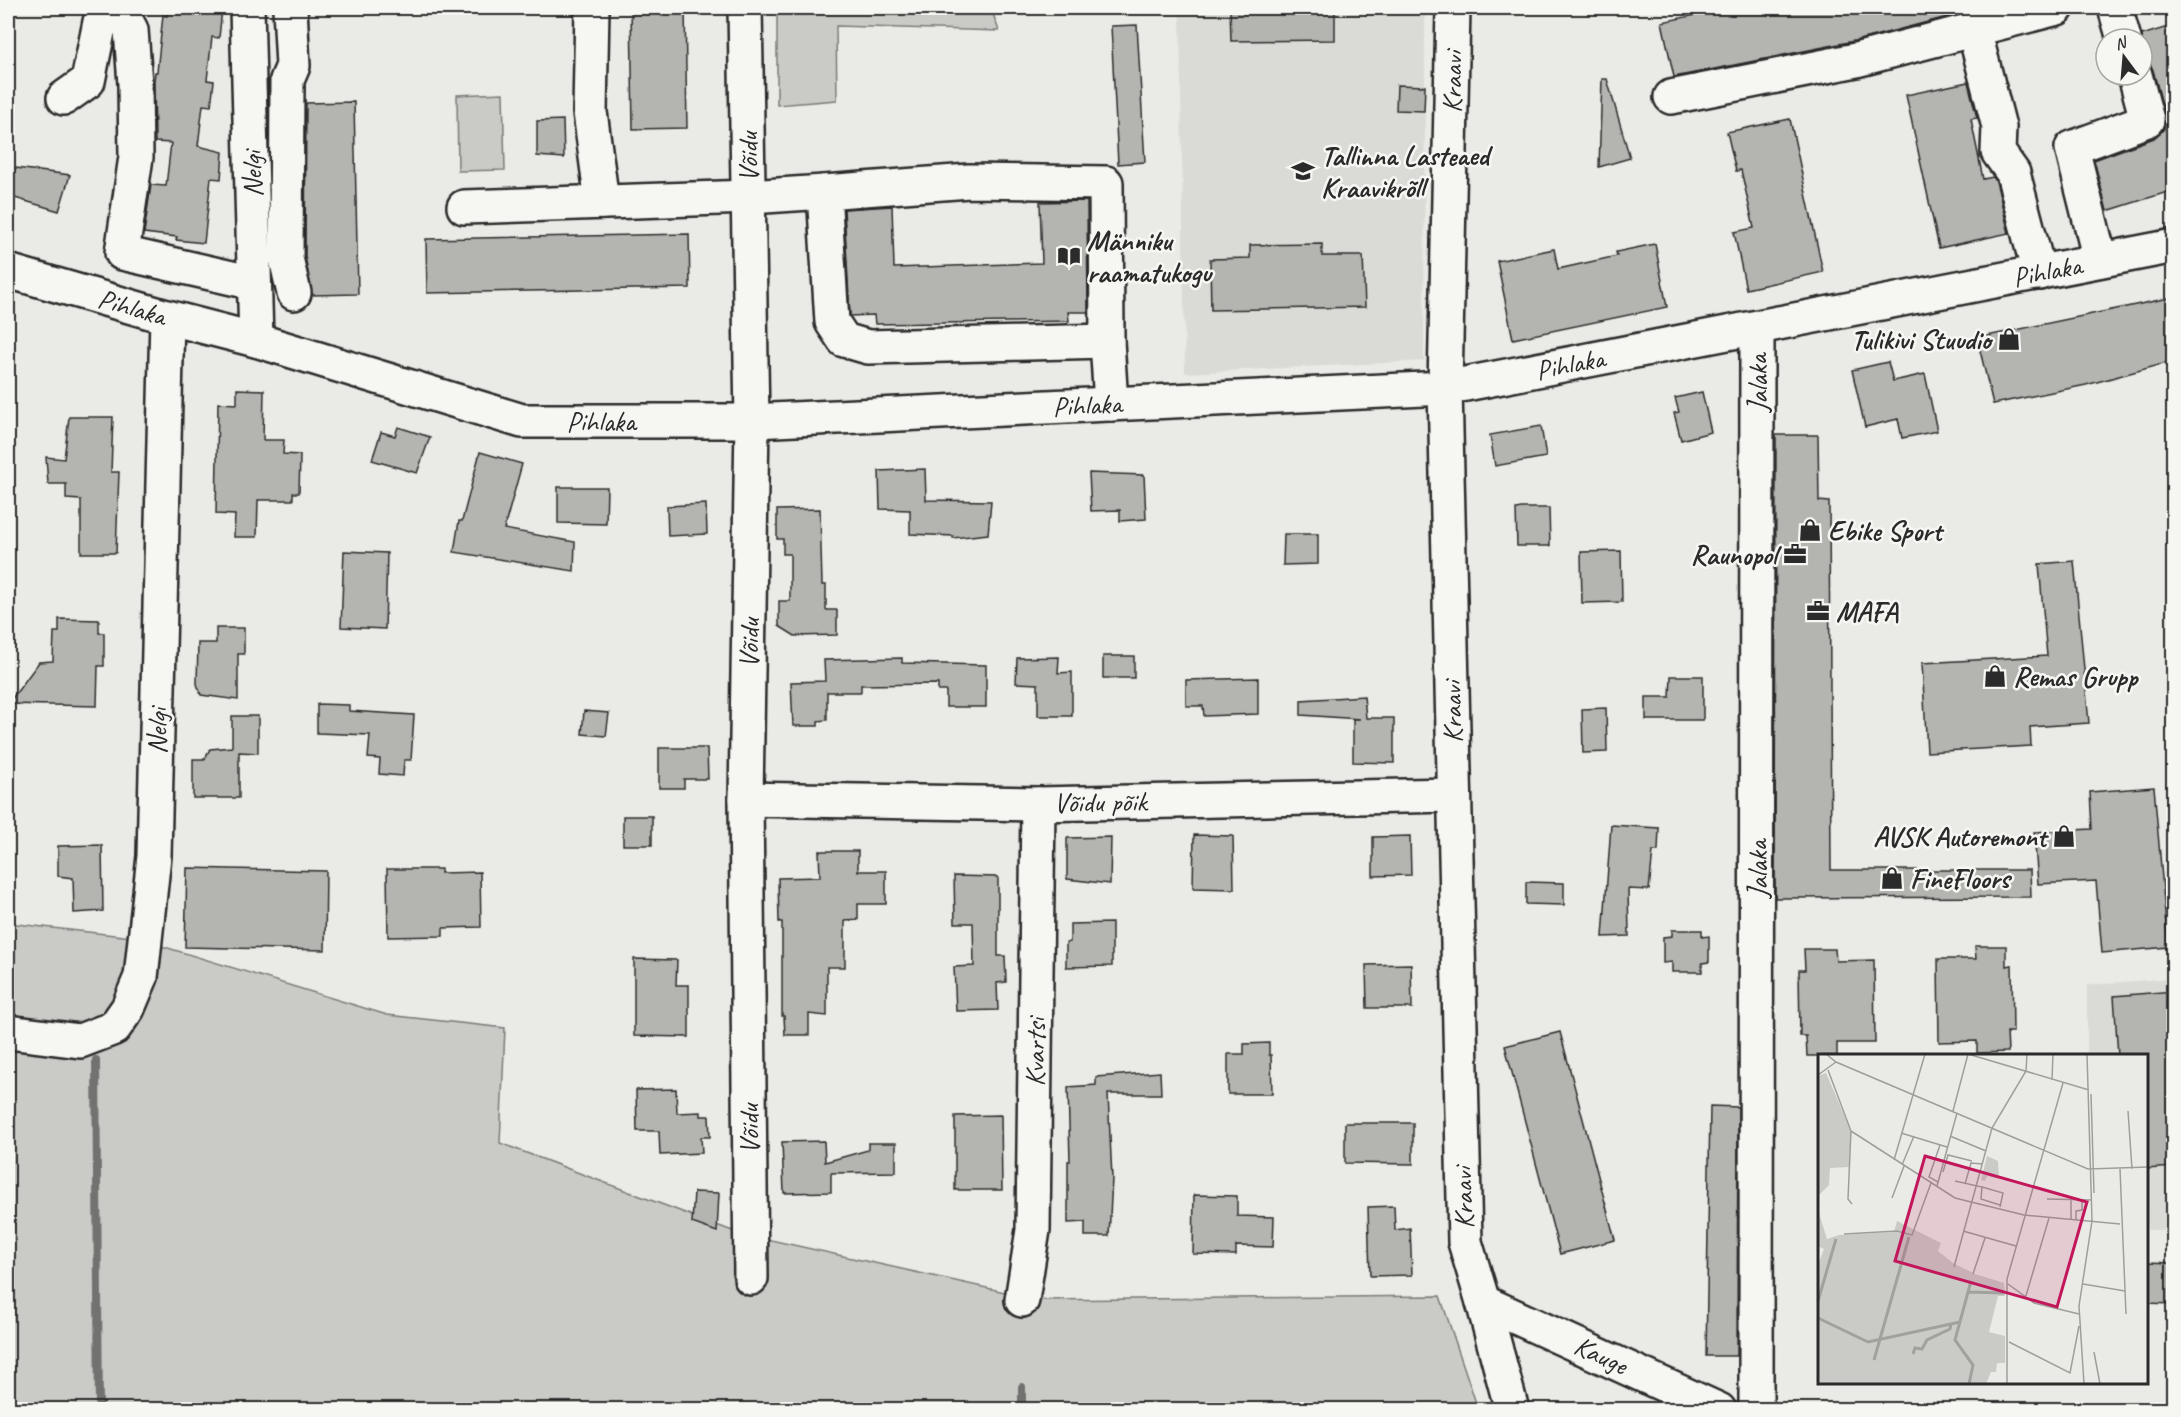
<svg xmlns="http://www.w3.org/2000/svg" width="2181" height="1417" viewBox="0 0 2181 1417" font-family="Caveat,sans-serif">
<rect width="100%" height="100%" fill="#eaeae6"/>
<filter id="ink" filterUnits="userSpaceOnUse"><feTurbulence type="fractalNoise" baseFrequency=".0167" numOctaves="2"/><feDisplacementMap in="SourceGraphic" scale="12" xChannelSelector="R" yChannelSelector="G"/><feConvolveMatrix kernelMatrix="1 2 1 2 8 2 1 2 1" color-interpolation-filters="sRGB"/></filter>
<g filter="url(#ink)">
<g fill="#dadad6">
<polygon points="1180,8 1425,8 1424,361 1185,373"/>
<polygon points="2173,978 2173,1230 2147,1230 2146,1056 2087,1056 2087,985"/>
</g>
<g fill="#cacac7" stroke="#7a7a79" stroke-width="1.5">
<polygon points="777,8 991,8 999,31 836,26 837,100 777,105"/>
<polygon points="503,93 505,170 458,171 457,95"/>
<polygon points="8,923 132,937 387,1015 505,1028 500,1143 735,1232 1041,1300 1440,1296 1478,1409 8,1410"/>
</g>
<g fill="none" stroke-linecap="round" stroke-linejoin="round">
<g stroke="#727270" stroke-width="8">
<polyline points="96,1060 99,1410"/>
<polyline points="1022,1410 1022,1387"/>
</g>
</g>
<g fill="#b4b4b1" stroke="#2b2b2b" stroke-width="1.5">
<polygon points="168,8 222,9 219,38 212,37 207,80 214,81 211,106 203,105 198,146 223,152 221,179 211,178 204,243 176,240 177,237 144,233 151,185 166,186 171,143 155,142 154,81 155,72 157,72 163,15 167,16"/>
<polygon points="631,8 685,8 687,128 633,129"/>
<polygon points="1230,8 1335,8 1335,40 1231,41"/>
<polygon points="1729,8 1961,8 1962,13 1859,40 1674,77 1662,22"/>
<polygon points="1137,25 1145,162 1118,164 1111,26"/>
<polygon points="2174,25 2174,190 2107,211 2094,160 2154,138 2164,129 2165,115 2153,70 2149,62 2142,58 2142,35"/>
<polygon points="1602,79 1607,79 1630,158 1599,167"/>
<polygon points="1968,82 1977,118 1971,119 1983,179 1993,177 1996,181 2009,233 1939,248 1906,95"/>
<polygon points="1397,85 1425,86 1424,111 1396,110"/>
<polygon points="354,102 358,294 312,295 305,256 306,103"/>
<polygon points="1790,119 1823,272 1746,289 1734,232 1754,228 1741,170 1736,171 1727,132"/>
<polygon points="563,120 564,158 537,156 537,121"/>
<polygon points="8,167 70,175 59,211 8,196"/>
<polygon points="1087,201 1088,312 1068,312 1069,321 875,324 874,315 850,316 844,209 892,206 894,268 1042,263 1040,202"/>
<polygon points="689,234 690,288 427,293 426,239"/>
<polygon points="1322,244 1322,256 1363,256 1365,307 1211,310 1210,259 1250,258 1250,245"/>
<polygon points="1655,244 1667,307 1513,339 1497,261 1554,249 1558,269 1617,256 1616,252"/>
<polygon points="2174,297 2174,361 2086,385 1993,404 1977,338"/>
<polygon points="1888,362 1893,381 1925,374 1937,431 1902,438 1898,419 1865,427 1852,370"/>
<polygon points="237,389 264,390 263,440 284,440 283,454 300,455 299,493 293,493 293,500 258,500 257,537 234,537 235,515 216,514 218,403 237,404"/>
<polygon points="1702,392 1711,432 1681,440 1674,413 1679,412 1675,398"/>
<polygon points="69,417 113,417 111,472 119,472 116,553 81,553 81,500 66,499 66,484 48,484 46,457 64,459"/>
<polygon points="1541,426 1546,457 1495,466 1490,435"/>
<polygon points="398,427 430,437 417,473 372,460 381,432 395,436"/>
<polygon points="1776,435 1818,435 1819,501 1829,502 1831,870 2030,870 2031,897 1775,898"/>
<polygon points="480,452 522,464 504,529 575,542 574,571 454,552 459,521 462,521"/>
<polygon points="925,469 926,500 991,501 988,534 953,538 953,536 910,534 910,510 880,509 879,471"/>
<polygon points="1089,473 1144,475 1146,519 1120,521 1120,510 1091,511"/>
<polygon points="558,487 607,487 606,524 558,523"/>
<polygon points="706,504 707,534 668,536 667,506"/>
<polygon points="1521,508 1549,508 1550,546 1517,546 1516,509"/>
<polygon points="820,509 822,585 826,585 826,610 837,610 837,635 795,636 779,626 779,601 790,601 790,554 783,554 783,539 777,539 777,510"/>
<polygon points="1284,534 1318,534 1318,564 1283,565"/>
<polygon points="344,551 387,553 385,629 341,627"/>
<polygon points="1621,551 1622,602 1582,603 1581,552"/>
<polygon points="2074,561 2089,723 2030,727 2031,746 1927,752 1922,663 2047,656 2039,564"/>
<polygon points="59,619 99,620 99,633 104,633 104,666 98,666 97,706 8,704 39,662 53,661 54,632 59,632"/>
<polygon points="216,628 244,628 244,654 238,654 238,700 201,695 197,684 198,643 216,643"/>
<rect x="1103" y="656" width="31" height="22"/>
<polygon points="1059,657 1058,673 1072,672 1072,716 1038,716 1038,684 1016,683 1017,658"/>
<polygon points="902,658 902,663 986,665 986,707 946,707 946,691 938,691 938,684 861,685 861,692 827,692 827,720 818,721 818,726 793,726 791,682 825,681 824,660"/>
<polygon points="1671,676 1703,676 1703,720 1646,720 1646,697 1670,697"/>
<polygon points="1258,678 1258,714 1204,716 1203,706 1186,706 1186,680"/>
<polygon points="1364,696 1366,718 1394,718 1394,763 1353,762 1353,719 1360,719 1301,715 1301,700"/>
<polygon points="317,704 349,705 349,711 414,715 411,760 404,760 403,776 379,774 380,759 368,758 370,735 317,733"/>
<polygon points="1606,708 1607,752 1583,753 1582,709"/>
<polygon points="584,711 609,713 606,736 582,734"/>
<polygon points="232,716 258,716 258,753 239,752 239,798 193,798 193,759 205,759 210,749 232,747"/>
<polygon points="659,748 707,748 708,779 684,779 684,788 659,788"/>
<polygon points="2154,787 2168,947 2102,953 2096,881 2038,884 2034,832 2092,829 2090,792"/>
<rect x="623" y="816" width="29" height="29"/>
<polygon points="1611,825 1659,828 1658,851 1653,851 1649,890 1628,889 1629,936 1603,937"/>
<polygon points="1194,835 1233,836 1234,889 1193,888"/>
<polygon points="1410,836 1411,875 1373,876 1373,837"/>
<polygon points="1111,837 1110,884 1067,879 1067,838"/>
<polygon points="102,845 103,911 74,913 73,878 58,876 58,846"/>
<polygon points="819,851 858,851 858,871 886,871 886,904 858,904 858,920 845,921 845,967 827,967 827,1016 809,1014 809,1035 785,1035 784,1016 782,1016 782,922 779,922 778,878 820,877"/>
<polygon points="187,868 326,871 325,950 185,947"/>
<polygon points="387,869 441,869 441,873 480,872 481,927 443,928 443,936 388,937"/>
<polygon points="954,876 998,877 998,956 1005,956 1006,982 997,983 998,1010 956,1011 954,967 974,966 973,923 955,923"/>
<polygon points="1526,882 1564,883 1564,905 1526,904"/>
<polygon points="1112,923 1112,966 1066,967 1066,943 1070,942 1070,924"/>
<polygon points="1672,930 1702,930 1702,937 1709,936 1709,962 1702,963 1702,972 1672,972 1672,962 1663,963 1663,937 1672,936"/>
<polygon points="1975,946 2006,946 2006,966 2012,965 2013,1032 2007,1032 2008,1052 1977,1053 1977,1041 1939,1042 1938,959 1976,959"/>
<polygon points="1804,949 1835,949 1836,961 1874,960 1875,1043 1837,1043 1837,1056 1807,1056 1806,1036 1800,1036 1799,970 1805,970"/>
<polygon points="634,959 677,960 676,985 689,985 689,1037 634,1036"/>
<polygon points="1411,964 1412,1008 1367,1008 1366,965"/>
<polygon points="2174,991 2174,1167 2146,1169 2146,1056 2118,1056 2114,996"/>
<polygon points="1560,1032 1615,1240 1560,1254 1505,1046"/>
<polygon points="1269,1043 1269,1055 1271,1055 1272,1094 1228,1094 1228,1054 1244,1054 1244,1044"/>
<polygon points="1160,1072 1161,1094 1108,1094 1112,1178 1109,1236 1085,1236 1085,1222 1068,1223 1068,1161 1070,1161 1068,1087 1096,1085 1096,1077"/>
<polygon points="676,1089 677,1113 701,1112 701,1116 709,1116 710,1137 701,1137 702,1153 660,1155 659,1131 637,1131 636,1090"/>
<polygon points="1710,1106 1738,1107 1737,1356 1706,1356"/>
<polygon points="1001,1115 1002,1190 955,1190 955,1116"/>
<polygon points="1345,1123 1413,1123 1413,1164 1345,1163"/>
<polygon points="824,1141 825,1162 868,1150 868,1143 896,1143 896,1172 831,1173 831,1192 784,1193 782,1142"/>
<polygon points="694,1192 719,1193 717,1232 692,1223"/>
<polygon points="1194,1195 1237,1196 1237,1216 1274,1217 1273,1247 1236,1246 1236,1255 1193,1254"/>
<polygon points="1394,1206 1395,1230 1410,1228 1412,1275 1370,1276 1368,1207"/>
<polygon points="2146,1262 2174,1263 2174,1304 2146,1303"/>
</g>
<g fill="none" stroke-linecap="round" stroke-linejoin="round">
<g stroke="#2b2b2b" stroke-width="38">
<g id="minor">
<polyline points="119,8 131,30 135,84 136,157 122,253 254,283"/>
<polyline points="247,8 256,340"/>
<polyline points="290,8 293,66 287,80 286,258 294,293"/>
<polyline points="592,8 590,112 602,202"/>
<polyline points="745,8 752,421 746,799 751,1278"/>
<polyline points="1453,8 1445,388 1465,1242 1483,1302 1512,1410"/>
<polyline points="2115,8 2124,39"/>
<polyline points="1974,30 1999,127 1998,152 2013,173 2039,273"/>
<polyline points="1671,97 1856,60 2057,8"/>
<polyline points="64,98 88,81 100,22 119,8"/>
<polyline points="824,192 969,181 1106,183 1107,341 1111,404"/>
<polyline points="464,207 749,197 824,192 832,322 844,340 868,347 1107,341"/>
<polyline points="2100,260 2072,148 2147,120 2135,75"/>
<polyline points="8,271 167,317 256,340 522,421 752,421 1445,388 2174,246"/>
<polyline points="746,799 1038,804 1453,795"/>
<polyline points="8,1032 80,1041 114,1028 128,1008 141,977 154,856 167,317"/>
<polyline points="1022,1300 1033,1230 1038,804"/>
<polyline points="1483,1302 1719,1410"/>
<polyline points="1756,1410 1757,328"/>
</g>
</g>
<use href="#minor" stroke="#f6f6f2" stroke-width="33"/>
</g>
</g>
<defs>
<g id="school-bare" transform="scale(1.8)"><path d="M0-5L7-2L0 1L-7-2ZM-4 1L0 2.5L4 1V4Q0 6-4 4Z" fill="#2b2b2b" stroke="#f6f6f2" stroke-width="2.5" paint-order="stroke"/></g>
<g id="library-bare" transform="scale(1.8)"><path d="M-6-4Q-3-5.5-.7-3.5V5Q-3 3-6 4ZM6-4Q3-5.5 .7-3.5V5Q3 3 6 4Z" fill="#2b2b2b" stroke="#f6f6f2" stroke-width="2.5" paint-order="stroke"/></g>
<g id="shop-bare" transform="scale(1.8)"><path d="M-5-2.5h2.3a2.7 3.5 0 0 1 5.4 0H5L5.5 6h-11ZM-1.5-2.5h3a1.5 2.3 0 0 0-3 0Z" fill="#2b2b2b" stroke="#f6f6f2" stroke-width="2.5" paint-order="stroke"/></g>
<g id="office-bare" transform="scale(1.8)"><path d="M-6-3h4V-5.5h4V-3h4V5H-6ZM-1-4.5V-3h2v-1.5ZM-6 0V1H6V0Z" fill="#2b2b2b" stroke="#f6f6f2" stroke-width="2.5" paint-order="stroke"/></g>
</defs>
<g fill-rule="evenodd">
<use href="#school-bare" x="1303" y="171"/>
<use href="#library-bare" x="1069" y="256"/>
<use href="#shop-bare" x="2009" y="339"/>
<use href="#shop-bare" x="1810" y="530"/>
<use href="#office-bare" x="1795" y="554"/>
<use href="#office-bare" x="1818" y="611"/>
<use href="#shop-bare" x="1995" y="676"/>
<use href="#shop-bare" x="2064" y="836"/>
<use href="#shop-bare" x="1892" y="878"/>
</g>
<g text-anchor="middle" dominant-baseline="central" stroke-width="5" stroke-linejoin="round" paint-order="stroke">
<g font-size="28" fill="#2b2b2b" stroke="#f6f6f2">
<text transform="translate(1452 82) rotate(-89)">Kraavi</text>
<text transform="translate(748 157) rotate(-91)">Võidu</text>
<text transform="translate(252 174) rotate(-91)">Nelgi</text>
<text transform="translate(2047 271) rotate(-11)">Pihlaka</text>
<text transform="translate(132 307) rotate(16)">Pihlaka</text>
<text transform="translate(1570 364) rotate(-11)">Pihlaka</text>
<text transform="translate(1757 383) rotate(-90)">Jalaka</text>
<text transform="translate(1087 405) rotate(-3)">Pihlaka</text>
<text x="601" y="421">Pihlaka</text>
<text transform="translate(749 643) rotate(-89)">Võidu</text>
<text transform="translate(1452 712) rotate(-91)">Kraavi</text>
<text transform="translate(157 731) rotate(-89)">Nelgi</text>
<text transform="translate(1100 802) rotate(-1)">Võidu põik</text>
<text transform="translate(1757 869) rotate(-90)">Jalaka</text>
<text transform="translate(1035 1052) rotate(-89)">Kvartsi</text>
<text transform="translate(749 1129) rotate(-91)">Võidu</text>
<text transform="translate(1463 1198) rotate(-92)">Kraavi</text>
<text transform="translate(1601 1355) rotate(25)">Kauge</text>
</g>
<g font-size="28" font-weight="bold" fill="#2b2b2b" stroke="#f6f6f2" text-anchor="start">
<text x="1321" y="155">Tallinna Lasteaed<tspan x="1321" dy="32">Kraavikrõll</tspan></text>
<text x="1087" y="240">Männiku<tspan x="1087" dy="32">raamatukogu</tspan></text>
<text x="1991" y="339" text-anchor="end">Tulikivi Stuudio</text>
<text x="1828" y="530">Ebike Sport</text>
<text x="1777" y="554" text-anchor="end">Raunopol</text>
<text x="1836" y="611">MAFA</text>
<text x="2013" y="676">Remas Grupp</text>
<text x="2046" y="836" text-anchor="end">AVSK Autoremont</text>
<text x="1910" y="878">FineFloors</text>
</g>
</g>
<g transform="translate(1818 1054)">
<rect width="330" height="330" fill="#eaeae6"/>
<path d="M8 19 33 77 31 113 12 114 11 131 0 142V22ZM169 102 180 107 181 125 169 122 167 127 163 126ZM0 156 9 185 21 181 76 178 79 167 123 189 120 197 135 209 157 220 186 229 187 242H180L171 278 187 282V309H179L178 318H173L168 330H0V211L6 195 0 192Z" fill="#cacac7"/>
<path fill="none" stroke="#a1a19e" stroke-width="3" d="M151 238 186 239M0 247 18 185M0 264 50 288 142 268M95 300 97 294 104 295 109 286 132 275 133 270M56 306 91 183M151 330 155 311 137 286 153 227"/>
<path fill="none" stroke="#9e9e9b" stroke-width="1.5" d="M8 0 18 8 270 115 330 113M150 0 271 36M10 16 33 77 30 145 34 150M0 21 18 8M234 26 235 0M273 40 276 139M135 57 150 0M310 57 314 115M33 77 137 144 206 161 302 170M83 79 129 93M132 82 168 97M76 106 107 0M84 111 96 82M302 115 308 260M125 118 130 101 154 107M137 127 164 133 163 145 182 151M120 128 111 123 122 91M147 130 153 109 165 110M119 132 139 59M164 133 185 139 182 153M74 144 86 112M229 145 274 146M253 165V146M258 166V157L264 156V146M145 177 198 192M26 180 79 177 94 181 113 129M136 213 174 74 208 17 209 0M155 220 167 184M190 230 216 249 261 260M265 230 307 237M207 245 231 164M191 288 252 319 261 272M276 298 282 330M189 330V225L245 29M266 330 261 252 274 167 269 0"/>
<path fill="#c2185b" fill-opacity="0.15" stroke="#c2185b" stroke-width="3" d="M107 102 269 148 239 253 77 207Z"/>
<rect width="330" height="330" fill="none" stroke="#2b2b2b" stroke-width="3"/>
</g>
<rect width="2181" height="1417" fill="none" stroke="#f6f6f2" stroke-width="30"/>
<rect x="15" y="15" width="2151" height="1387" fill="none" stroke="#2b2b2b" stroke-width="2" filter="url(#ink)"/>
<g transform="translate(2124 57) rotate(344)"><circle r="28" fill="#f6f6f2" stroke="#a5a5a2" stroke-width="1.5"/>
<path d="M0-4.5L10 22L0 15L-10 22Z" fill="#2b2b2b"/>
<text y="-9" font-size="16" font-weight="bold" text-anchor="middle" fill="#2b2b2b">N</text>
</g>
</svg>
